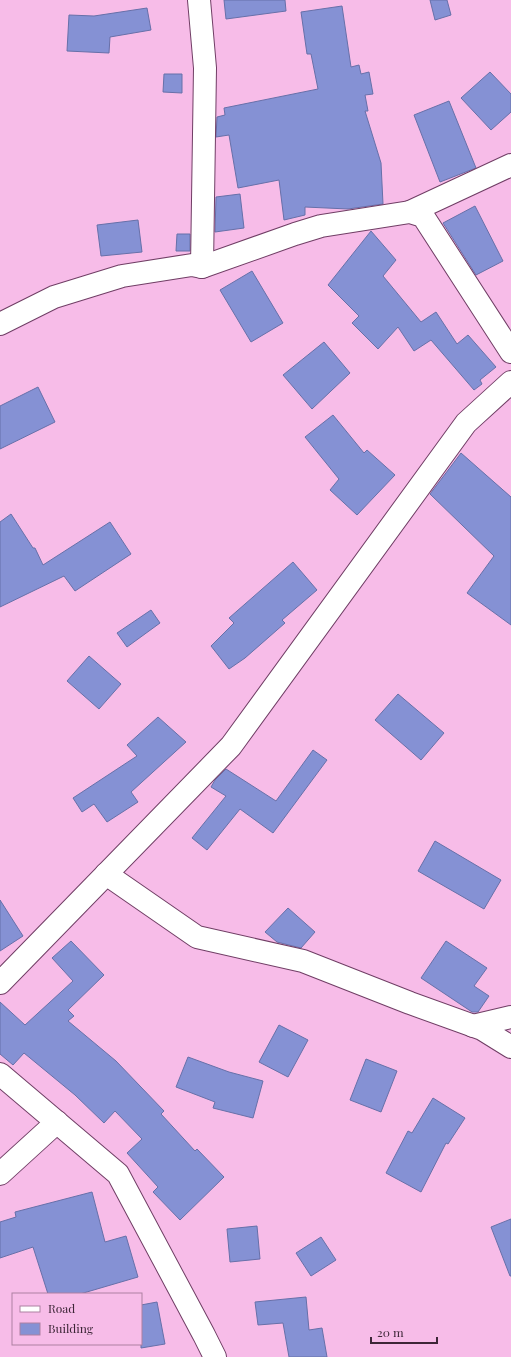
<svg xmlns="http://www.w3.org/2000/svg" width="511" height="1357" viewBox="0 0 511 1357" font-family="'Playfair Display',serif">
<rect width="100%" height="100%" fill="#f7bce8"/>
<g fill="#8591d4" stroke="#6770a9">
<polygon points="224,0 285,0 286,11 226,19"/>
<polygon points="430,0 447,0 451,15 435,20"/>
<polygon points="342,6 351,67 359,65 361,74 369,72 373,94 365,95 368,111 365,111 381,163 383,204 348,209 305,207 305,215 284,220 279,180 238,188 229,135 216,137 217,117 225,115 224,108 318,89 311,54 307,54 301,12"/>
<polygon points="147,8 151,30 110,37 109,53 67,51 69,15 94,16"/>
<polygon points="490,72 511,94 511,112 491,130 461,98"/>
<polygon points="164,74 182,74 182,93 163,92"/>
<polygon points="449,101 476,168 440,182 414,115"/>
<polygon points="240,194 244,228 215,232 216,197"/>
<polygon points="475,206 503,261 476,275 443,223"/>
<polygon points="138,220 142,252 101,256 97,225"/>
<polygon points="371,231 396,260 383,276 421,322 436,312 457,344 468,335 496,367 480,380 482,384 474,390 431,340 414,351 398,327 378,349 352,323 359,316 328,285"/>
<polygon points="177,234 190,234 190,251 176,251"/>
<polygon points="252,271 283,323 251,342 220,290"/>
<polygon points="324,342 350,373 312,409 283,375"/>
<polygon points="38,387 55,422 0,449 0,406"/>
<polygon points="333,415 364,453 367,450 395,475 357,515 330,490 339,479 305,437"/>
<polygon points="461,453 511,497 511,625 467,593 494,556 430,494"/>
<polygon points="11,514 33,548 35,548 43,565 110,522 131,554 75,591 64,576 0,607 0,522"/>
<polygon points="293,562 317,590 282,620 285,623 245,658 229,669 211,646 234,623 229,618"/>
<polygon points="151,610 160,623 127,647 117,633"/>
<polygon points="89,656 121,684 99,709 67,681"/>
<polygon points="398,694 444,733 421,760 375,720"/>
<polygon points="158,717 186,742 131,792 138,802 107,822 94,804 82,812 73,798 137,756 127,745"/>
<polygon points="313,750 327,760 273,833 240,809 207,850 192,838 226,796 211,787 215,780 226,769 276,801"/>
<polygon points="435,841 501,880 484,909 418,871"/>
<polygon points="0,900 23,936 0,951"/>
<polygon points="288,908 315,932 301,948 277,942 265,932"/>
<polygon points="71,941 104,975 68,1010 74,1016 68,1021 116,1061 164,1111 161,1114 195,1151 197,1149 224,1177 180,1220 153,1192 158,1187 127,1153 142,1139 115,1111 104,1123 75,1095 24,1053 13,1065 0,1054 0,1002 25,1025 73,981 52,958"/>
<polygon points="446,941 487,968 474,986 489,996 478,1012 472,1012 421,978"/>
<polygon points="279,1025 308,1040 288,1077 259,1062"/>
<polygon points="188,1057 229,1072 263,1081 253,1118 213,1108 215,1102 176,1087"/>
<polygon points="366,1059 397,1071 381,1112 350,1100"/>
<polygon points="433,1098 465,1118 448,1144 446,1143 421,1192 386,1173 408,1131 412,1133"/>
<polygon points="92,1192 105,1242 126,1236 138,1277 80,1294 48,1294 33,1247 0,1258 0,1222 16,1217 15,1212"/>
<polygon points="511,1219 511,1276 510,1276 491,1227"/>
<polygon points="257,1226 260,1259 230,1262 227,1229"/>
<polygon points="321,1237 336,1260 311,1276 296,1253"/>
<polygon points="306,1297 309,1330 322,1328 327,1357 289,1357 283,1323 258,1325 255,1302"/>
<polygon points="157,1302 165,1344 141,1348 141,1305"/>
</g>
<g fill="none" stroke-linecap="round" stroke-linejoin="round">
<g stroke="#703e65" stroke-width="24">
<g id="minor">
<polyline points="199,0 205,68 202,267"/>
<polyline points="410,212 511,165"/>
<polyline points="0,324 54,297 122,276 192,265 202,267 295,234 321,226 410,212 423,216 511,352"/>
<polyline points="106,874 197,937 303,961 410,1003 482,1029 511,1047"/>
<polyline points="0,983 231,746 466,423 511,382"/>
<polyline points="473,1026 511,1017"/>
<polyline points="0,1074 118,1174 204,1335 215,1357"/>
<polyline points="0,1174 57,1122"/>
</g>
</g>
<use href="#minor" stroke="#fff" stroke-width="22"/>
</g>
<rect x="12" y="1293" width="130" height="52" fill="#f7bce8" stroke="#ad80a1"/>
<rect x="20" y="1306" width="20" height="6" fill="#ffffff" stroke="#ad80a1"/>
<text x="48" y="1313" font-size="12" fill="#3d2637">Road</text>
<rect x="20" y="1323" width="20" height="12" fill="#8591d4" stroke="#ad80a1"/>
<text x="48" y="1333" font-size="12" fill="#3d2637">Building</text>
<path d="M371 1337v6h66v-6" fill="none" stroke="#3d2637" stroke-width="2"/>
<text x="377" y="1337" font-size="12" fill="#3d2637" stroke="#f7bce8" stroke-width="3" paint-order="stroke">20 m</text>
</svg>
